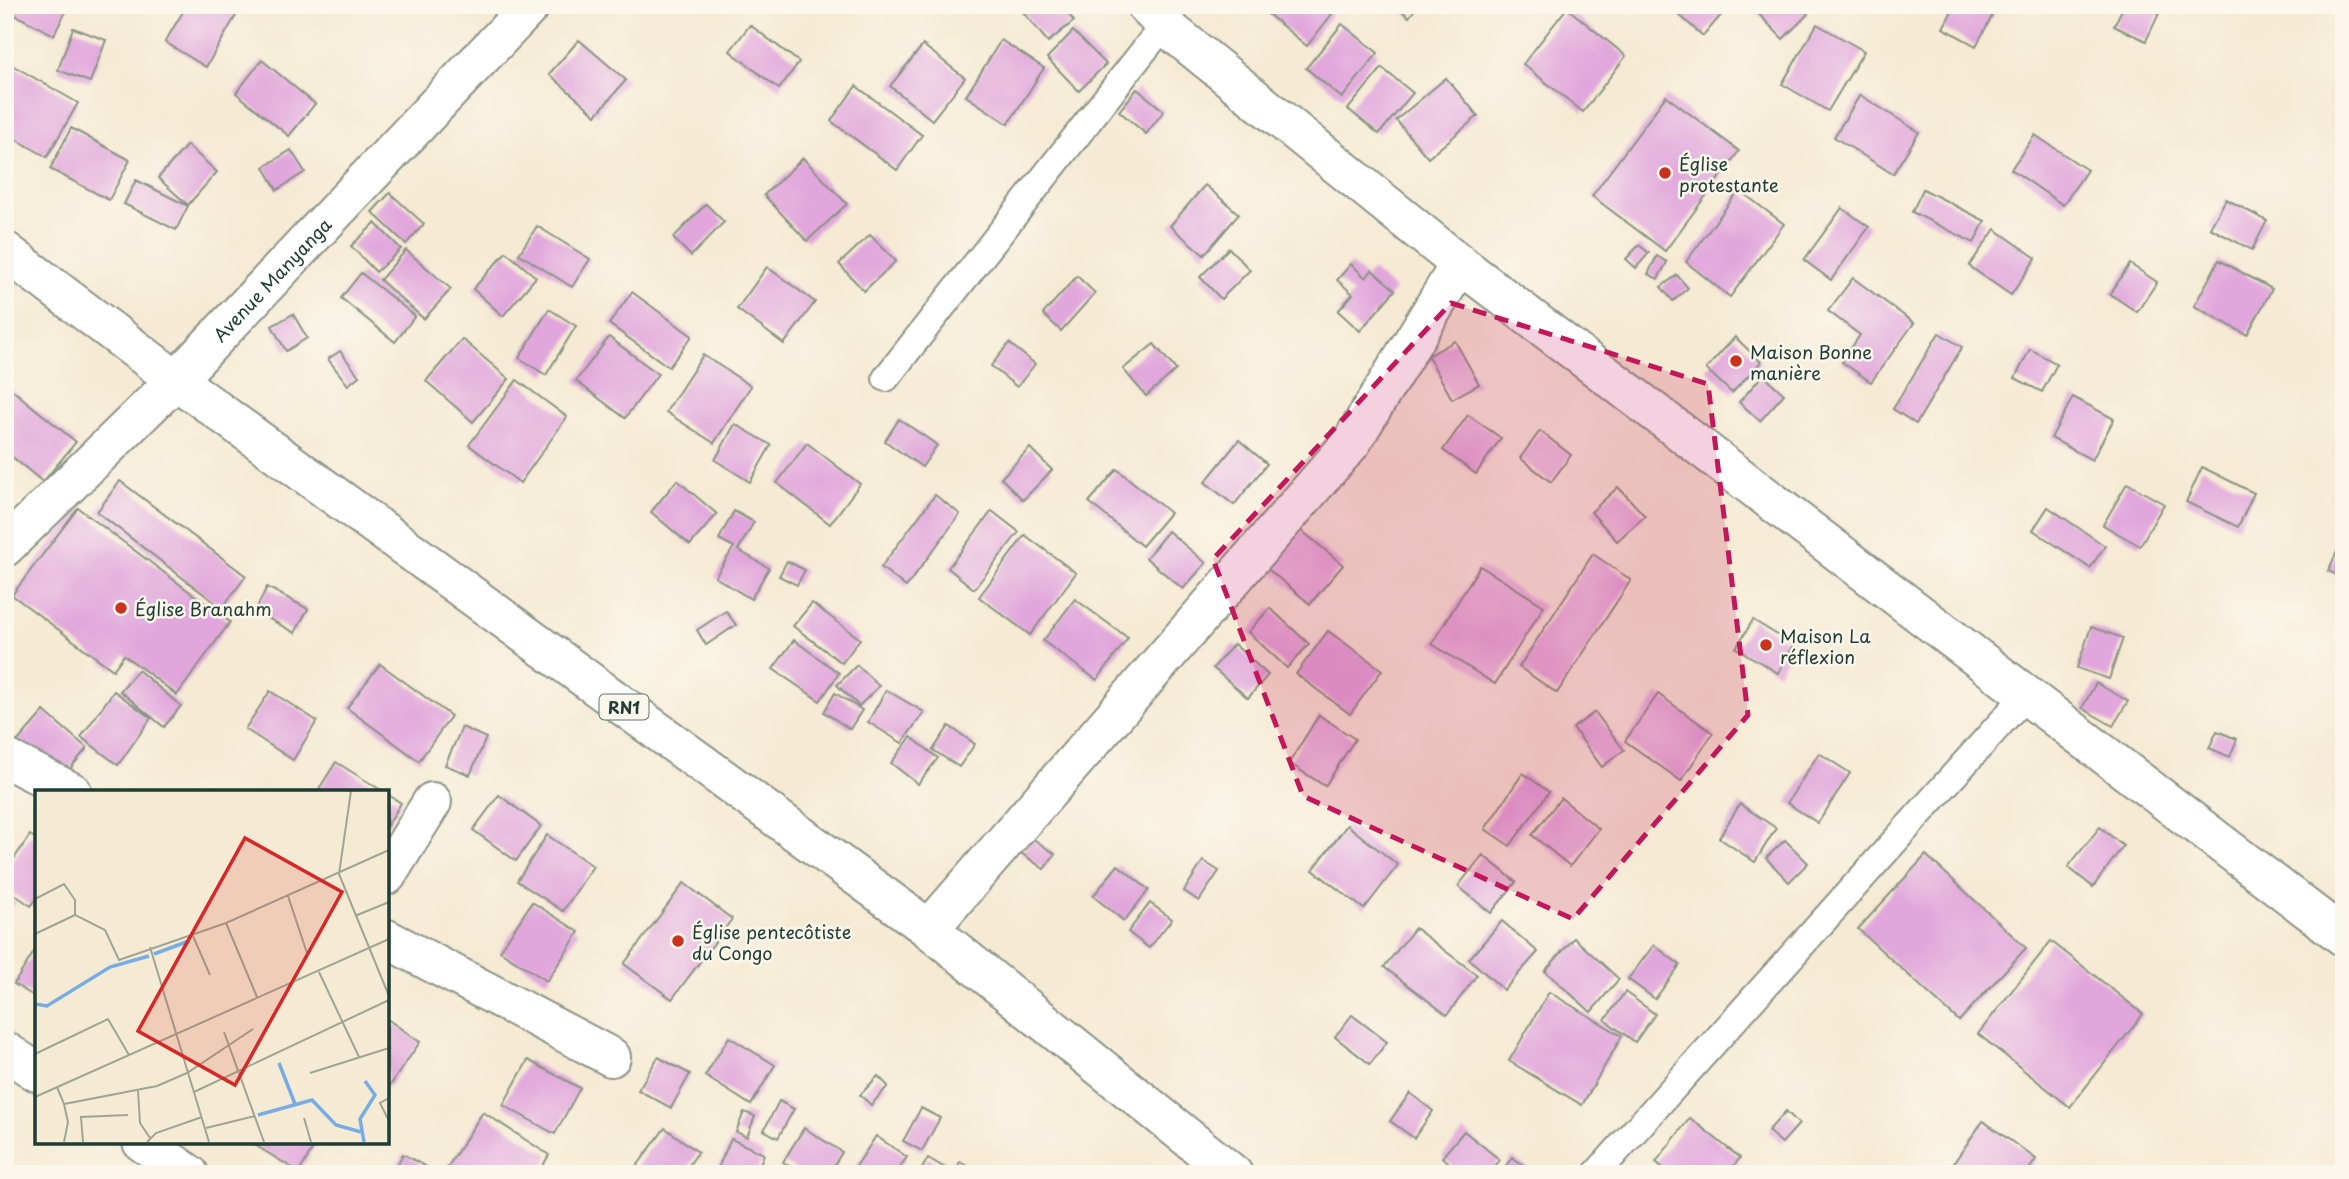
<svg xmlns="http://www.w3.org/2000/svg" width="2349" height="1179" viewBox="0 0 2349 1179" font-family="'Playpen Sans',sans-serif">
<rect width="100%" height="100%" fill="#fbf7ec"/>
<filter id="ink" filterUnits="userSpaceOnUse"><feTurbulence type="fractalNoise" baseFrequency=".0143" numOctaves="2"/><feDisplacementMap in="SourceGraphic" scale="14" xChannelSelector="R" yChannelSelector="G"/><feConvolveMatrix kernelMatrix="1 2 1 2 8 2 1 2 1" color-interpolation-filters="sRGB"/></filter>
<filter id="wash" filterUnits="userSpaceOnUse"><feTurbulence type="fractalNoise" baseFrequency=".00686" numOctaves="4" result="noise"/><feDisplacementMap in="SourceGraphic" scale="28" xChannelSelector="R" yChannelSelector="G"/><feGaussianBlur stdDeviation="1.57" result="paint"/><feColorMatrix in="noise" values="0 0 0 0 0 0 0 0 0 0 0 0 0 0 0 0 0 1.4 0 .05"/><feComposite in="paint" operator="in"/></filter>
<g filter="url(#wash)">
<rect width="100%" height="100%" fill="#f5ead3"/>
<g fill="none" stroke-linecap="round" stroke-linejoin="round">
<polyline stroke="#77ace5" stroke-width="16" points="1100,5 1101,6"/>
</g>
<g id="blocks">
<g fill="#e1a7dc">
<polygon points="5,5 69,5 54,35 5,10"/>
<polygon points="187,5 241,7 206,67 165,42"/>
<polygon points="1017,5 1061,5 1074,21 1048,42"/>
<polygon points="1257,5 1321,5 1332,14 1307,46"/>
<polygon points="1395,5 1418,5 1409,17"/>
<polygon points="1668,5 1730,5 1703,36"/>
<polygon points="1750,5 1799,5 1808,14 1783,39"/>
<polygon points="1955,5 1998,5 1976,46 1943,28"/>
<polygon points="2124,5 2163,5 2146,41 2114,26"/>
<polygon points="1567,8 1626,56 1583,112 1523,64"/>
<polygon points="1342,24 1378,53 1342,98 1306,68"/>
<polygon points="1817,24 1864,51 1828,111 1782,84"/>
<polygon points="750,25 799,62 779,89 730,51"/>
<polygon points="73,28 106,40 90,82 58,70"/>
<polygon points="1073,31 1106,64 1079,91 1047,58"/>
<polygon points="579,40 626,80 596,115 549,74"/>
<polygon points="1001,40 1044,68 1008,124 966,96"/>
<polygon points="923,45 965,78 932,120 890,86"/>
<polygon points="262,60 315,104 289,136 236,93"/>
<polygon points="5,61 78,103 47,157 5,133"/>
<polygon points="1382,68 1413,93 1379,134 1348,109"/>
<polygon points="1446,78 1478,116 1428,158 1396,120"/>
<polygon points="856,86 922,135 897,170 831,121"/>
<polygon points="1137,89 1164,111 1146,134 1119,111"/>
<polygon points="1860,95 1919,132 1893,174 1834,137"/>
<polygon points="1666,96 1739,151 1665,251 1592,196"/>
<polygon points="71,128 130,160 109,200 50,169"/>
<polygon points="2035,135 2087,170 2063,205 2011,169"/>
<polygon points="187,145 217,172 188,205 158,178"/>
<polygon points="291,150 305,172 277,190 264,167"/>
<polygon points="803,158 847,204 807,241 764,195"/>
<polygon points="136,180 188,206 176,230 124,204"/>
<polygon points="1205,185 1239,214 1204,255 1170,226"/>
<polygon points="1923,189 1985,221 1974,243 1912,212"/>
<polygon points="1739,190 1784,224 1730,297 1686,262"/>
<polygon points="390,193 424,224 406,244 372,212"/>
<polygon points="2226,199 2267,221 2252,250 2210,228"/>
<polygon points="706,204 724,222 691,256 673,238"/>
<polygon points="1842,208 1869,227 1831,280 1804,260"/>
<polygon points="375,223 401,249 376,272 351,246"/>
<polygon points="537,226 590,259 572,287 519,254"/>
<polygon points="1995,229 2036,258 2011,295 1969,266"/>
<polygon points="870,235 896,261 864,291 839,264"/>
<polygon points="1639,245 1649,253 1636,268 1626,259"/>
<polygon points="1229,248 1250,270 1221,299 1200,277"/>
<polygon points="406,250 451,289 424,319 380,280"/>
<polygon points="506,252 536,277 503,316 473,289"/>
<polygon points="1657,256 1667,262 1658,279 1648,274"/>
<polygon points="2219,260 2272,289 2247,335 2194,306"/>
<polygon points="1351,264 1366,278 1372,270 1395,290 1360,331 1338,311 1353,294 1337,280"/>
<polygon points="2130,264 2157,282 2137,312 2110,294"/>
<polygon points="767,267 815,302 784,344 737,309"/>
<polygon points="361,273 415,316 395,342 341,298"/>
<polygon points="1677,275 1688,288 1673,301 1661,287"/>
<polygon points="1077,276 1095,293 1061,331 1043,314"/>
<polygon points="1853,278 1914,323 1871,382 1842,362 1860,335 1828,311"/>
<polygon points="632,292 692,336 669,367 609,324"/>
<polygon points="549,309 576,326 546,375 519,358"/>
<polygon points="293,314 307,338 286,351 272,326"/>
<polygon points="1939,333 1962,347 1916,424 1893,409"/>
<polygon points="609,337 658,374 625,418 576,381"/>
<polygon points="1735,337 1761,362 1732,393 1706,369"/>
<polygon points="462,339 509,379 473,422 426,381"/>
<polygon points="1455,341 1479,384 1452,399 1428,356"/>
<polygon points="1009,343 1035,364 1017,387 991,366"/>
<polygon points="1154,344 1176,370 1146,396 1123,369"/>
<polygon points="2030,349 2057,364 2042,392 2015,378"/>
<polygon points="340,351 359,376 348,385 328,359"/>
<polygon points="703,355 751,386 714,443 666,412"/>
<polygon points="1763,375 1784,394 1760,421 1739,402"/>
<polygon points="517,380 567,417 520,483 469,445"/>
<polygon points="5,384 76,442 43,482 5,451"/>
<polygon points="2073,397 2114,419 2092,460 2051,438"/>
<polygon points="1468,415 1501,438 1476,474 1443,450"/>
<polygon points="899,419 937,445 922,467 885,441"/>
<polygon points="735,424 771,445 750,482 715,460"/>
<polygon points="1540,431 1571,455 1551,482 1520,458"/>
<polygon points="1239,440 1267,464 1234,505 1205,482"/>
<polygon points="807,443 860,484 830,524 777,483"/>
<polygon points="1030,448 1052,470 1023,500 1001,478"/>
<polygon points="2202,467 2254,493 2238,527 2186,502"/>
<polygon points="1117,469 1170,513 1142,546 1089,502"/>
<polygon points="677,480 717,514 690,545 651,512"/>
<polygon points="120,481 246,576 222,608 97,512"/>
<polygon points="2127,483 2164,504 2140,546 2103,525"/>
<polygon points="1618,487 1645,516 1617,541 1591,512"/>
<polygon points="935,495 960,514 906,587 881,567"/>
<polygon points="2048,507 2105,546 2090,568 2033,530"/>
<polygon points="78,508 230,622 177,695 124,655 113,670 12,595"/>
<polygon points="734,511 754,522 738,550 769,568 751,599 715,577 734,547 719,539"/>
<polygon points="992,511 1019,532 974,589 948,568"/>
<polygon points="1295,525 1343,565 1310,604 1263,565"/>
<polygon points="1168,531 1206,563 1183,589 1146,558"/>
<polygon points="1025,535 1076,573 1030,635 979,597"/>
<polygon points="2344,537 2344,578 2328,571"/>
<polygon points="1593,554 1631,580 1557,693 1519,667"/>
<polygon points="787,561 805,570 797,585 779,576"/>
<polygon points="1480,566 1544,606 1495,684 1432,644"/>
<polygon points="267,587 308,609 295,633 255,611"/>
<polygon points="1075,599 1128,638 1097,680 1043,641"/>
<polygon points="812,603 860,639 842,663 793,626"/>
<polygon points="1270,608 1309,644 1287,668 1248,632"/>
<polygon points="726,611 736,625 706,645 697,630"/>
<polygon points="1753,620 1794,645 1778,673 1736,648"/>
<polygon points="2091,627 2123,638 2109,679 2077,668"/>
<polygon points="1328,631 1382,670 1350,714 1296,674"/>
<polygon points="794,640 839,673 820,701 773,669"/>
<polygon points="1234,644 1268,675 1248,698 1213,668"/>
<polygon points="380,664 451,716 419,761 347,708"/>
<polygon points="857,665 879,686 859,706 837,685"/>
<polygon points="138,670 181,706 164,727 120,691"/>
<polygon points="2096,683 2128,701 2113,726 2082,708"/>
<polygon points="886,690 924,712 902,743 868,722"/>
<polygon points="114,691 151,718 118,765 81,737"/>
<polygon points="270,691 317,721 293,760 245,729"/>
<polygon points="835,693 862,710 850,729 824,712"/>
<polygon points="1658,694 1713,733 1681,781 1625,741"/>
<polygon points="44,711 87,748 61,780 17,742"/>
<polygon points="1595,712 1624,750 1602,767 1573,728"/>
<polygon points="1319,715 1355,739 1325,786 1289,763"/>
<polygon points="949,726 975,744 959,767 933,750"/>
<polygon points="462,727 486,738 470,775 445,765"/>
<polygon points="2217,731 2237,739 2230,757 2209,748"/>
<polygon points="911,737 938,758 918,784 891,763"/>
<polygon points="1819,753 1850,773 1818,823 1787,803"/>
<polygon points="336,762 384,792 317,792"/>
<polygon points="1523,773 1549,792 1510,846 1485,829"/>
<polygon points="387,794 401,803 387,826"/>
<polygon points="499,795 541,826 516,861 473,830"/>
<polygon points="1561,798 1599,829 1570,866 1532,835"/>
<polygon points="1740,804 1776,828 1755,862 1719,838"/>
<polygon points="1347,825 1398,865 1364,909 1313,870"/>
<polygon points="2100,827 2123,846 2093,887 2068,867"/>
<polygon points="30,835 37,839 37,898 31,906 5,888 5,872"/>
<polygon points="547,835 593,866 563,911 517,881"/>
<polygon points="1032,838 1055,854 1044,869 1021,853"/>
<polygon points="1785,840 1808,863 1789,882 1766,858"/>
<polygon points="1483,855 1516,882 1491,913 1458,886"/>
<polygon points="1926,855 2026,948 1959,1021 1858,929"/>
<polygon points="1203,861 1219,871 1199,901 1184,891"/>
<polygon points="1118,865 1149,890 1124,921 1093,896"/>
<polygon points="684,883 732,919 672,999 624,964"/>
<polygon points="5,894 15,902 5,914"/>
<polygon points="532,902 579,932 547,981 500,951"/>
<polygon points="1150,903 1172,919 1149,948 1128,932"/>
<polygon points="1502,921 1538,952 1504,990 1469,959"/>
<polygon points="1415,928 1477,975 1447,1015 1384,967"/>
<polygon points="1574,938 1619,979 1591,1012 1545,971"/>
<polygon points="2051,941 2143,1014 2070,1107 1978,1034"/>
<polygon points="1654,945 1680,965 1655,999 1628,979"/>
<polygon points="37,947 37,998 14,984"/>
<polygon points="1549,992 1622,1036 1582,1105 1509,1061"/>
<polygon points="1625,992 1655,1014 1635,1042 1605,1020"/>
<polygon points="1352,1015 1387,1042 1370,1064 1335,1037"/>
<polygon points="387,1019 420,1042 389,1087 387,1086"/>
<polygon points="729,1037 775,1065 751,1105 705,1076"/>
<polygon points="658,1057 690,1074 671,1108 638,1090"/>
<polygon points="528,1060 580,1088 555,1134 503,1105"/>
<polygon points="878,1076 888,1086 871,1105 860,1095"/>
<polygon points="1410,1093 1433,1111 1414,1138 1390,1121"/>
<polygon points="779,1101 794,1109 778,1138 764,1130"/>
<polygon points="921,1108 940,1118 922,1151 903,1141"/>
<polygon points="1786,1111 1799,1124 1782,1143 1768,1131"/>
<polygon points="483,1112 549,1155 538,1174 457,1174 447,1168"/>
<polygon points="744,1112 755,1116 747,1137 736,1132"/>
<polygon points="1690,1118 1740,1158 1727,1174 1670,1174 1656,1162"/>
<polygon points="1983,1121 2036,1159 2026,1174 1967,1174 1953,1164"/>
<polygon points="665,1128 698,1152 683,1174 647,1174 637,1166"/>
<polygon points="804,1128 842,1152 829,1174 802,1174 783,1162"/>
<polygon points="1464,1131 1500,1160 1489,1174 1463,1174 1442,1157"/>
<polygon points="876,1136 907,1157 895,1174 851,1174"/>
<polygon points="731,1139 764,1154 756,1174 725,1174 717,1170"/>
<polygon points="250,1142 317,1142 299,1172"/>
<polygon points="403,1154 439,1174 392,1174"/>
<polygon points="1512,1157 1536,1174 1501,1174"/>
<polygon points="928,1158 954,1173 960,1162 981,1174 919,1174"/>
</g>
</g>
</g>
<g filter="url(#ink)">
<use href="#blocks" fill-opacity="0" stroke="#8a9484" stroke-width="2"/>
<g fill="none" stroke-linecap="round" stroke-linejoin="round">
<g stroke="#8a9484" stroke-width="30">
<g id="lane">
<polyline points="886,378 1164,25"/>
<polyline points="1596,1174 2026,695"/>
</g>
</g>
<g stroke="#8a9484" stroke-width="42">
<g id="street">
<polyline points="1146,5 1164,25 1460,264 2344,937"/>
<path id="s1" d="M5 547 176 380 531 5"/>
<polyline points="5,758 72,792"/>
<polyline points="387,875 432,802"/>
<polyline points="929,929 1351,443 1460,264"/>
<polyline points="387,939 611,1057"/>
<polyline points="5,1051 37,1072"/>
<polyline points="142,1142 189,1174"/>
</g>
</g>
<g stroke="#8a9484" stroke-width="42">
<polyline id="highway" points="5,251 176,380 929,929 1233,1174"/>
</g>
<use href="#lane" stroke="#fff" stroke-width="26"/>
<use href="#street" stroke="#fff" stroke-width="38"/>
<use href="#highway" stroke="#fff" stroke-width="38"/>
</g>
</g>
<path fill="#c2185b" fill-opacity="0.2" stroke="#c2185b" stroke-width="5" stroke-dasharray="14 9" stroke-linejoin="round" d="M1451 303 1708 384 1748 715 1573 919 1303 796 1213 559Z"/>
<g fill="#c8321e" stroke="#fbf7ec" stroke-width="2.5">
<circle cx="1665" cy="173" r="7"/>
<circle cx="1736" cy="361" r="7"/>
<circle cx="121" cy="608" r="7"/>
<circle cx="1766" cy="645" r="7"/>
<circle cx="678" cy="941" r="7"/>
</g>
<g text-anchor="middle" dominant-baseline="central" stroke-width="5" stroke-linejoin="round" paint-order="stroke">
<rect fill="#fbf7ec" stroke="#61756b" stroke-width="2" x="599.5" y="694.5" width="49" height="25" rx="5"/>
<g font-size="16" font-weight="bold" fill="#1f3d34">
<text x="624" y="707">RN1</text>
</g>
<g font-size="18" fill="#1f3d34" stroke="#fbf7ec" text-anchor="start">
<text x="1679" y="163">Église<tspan x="1679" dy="21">protestante</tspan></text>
<text x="1750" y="351">Maison Bonne<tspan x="1750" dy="21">manière</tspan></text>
<text x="135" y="608">Église Branahm</text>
<text x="1780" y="635">Maison La<tspan x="1780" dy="21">réflexion</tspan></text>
<text x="692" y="931">Église pentecôtiste<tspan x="692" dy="21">du Congo</tspan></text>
</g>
<g font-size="18" fill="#1f3d34" stroke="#fbf7ec">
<text stroke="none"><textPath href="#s1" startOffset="378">Avenue Manyanga</textPath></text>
</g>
</g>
<g transform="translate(35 790)">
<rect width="354" height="354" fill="#f5ead3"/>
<path fill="none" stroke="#77ace5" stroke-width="3.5" d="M119 164 154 151M0 214 12 216 75 177 114 166M244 273 260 314M223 325 277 310 301 335 326 342M329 352 325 329 340 305 330 291"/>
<path fill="none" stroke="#9fa593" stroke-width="2" d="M316 1 304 84 354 206M253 106 272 163M0 109 29 94 40 110V125L70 140 84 170 191 133 354 60M320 126 354 112M191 133 222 207M0 144 40 125M158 146 175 185M115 157 174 352M284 182 324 267M189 242 229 352M0 264 73 229 94 265M275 283 354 258M22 297 29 314 122 296 152 283 218 239M103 301 105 333 115 348M159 302 354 210M0 307 354 149M354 308 345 313 354 331M269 328 276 352M171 338 220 326M29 352 33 332 29 314M48 352 46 327 93 325M112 352 121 343 167 327"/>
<path fill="#d62828" fill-opacity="0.15" stroke="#d62828" stroke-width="3.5" d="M210 48 307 102 200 295 103 241Z"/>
<rect width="354" height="354" fill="none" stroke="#1f3d34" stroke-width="3.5"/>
</g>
<rect width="2349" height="1179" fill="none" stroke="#fbf7ec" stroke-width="28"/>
</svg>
